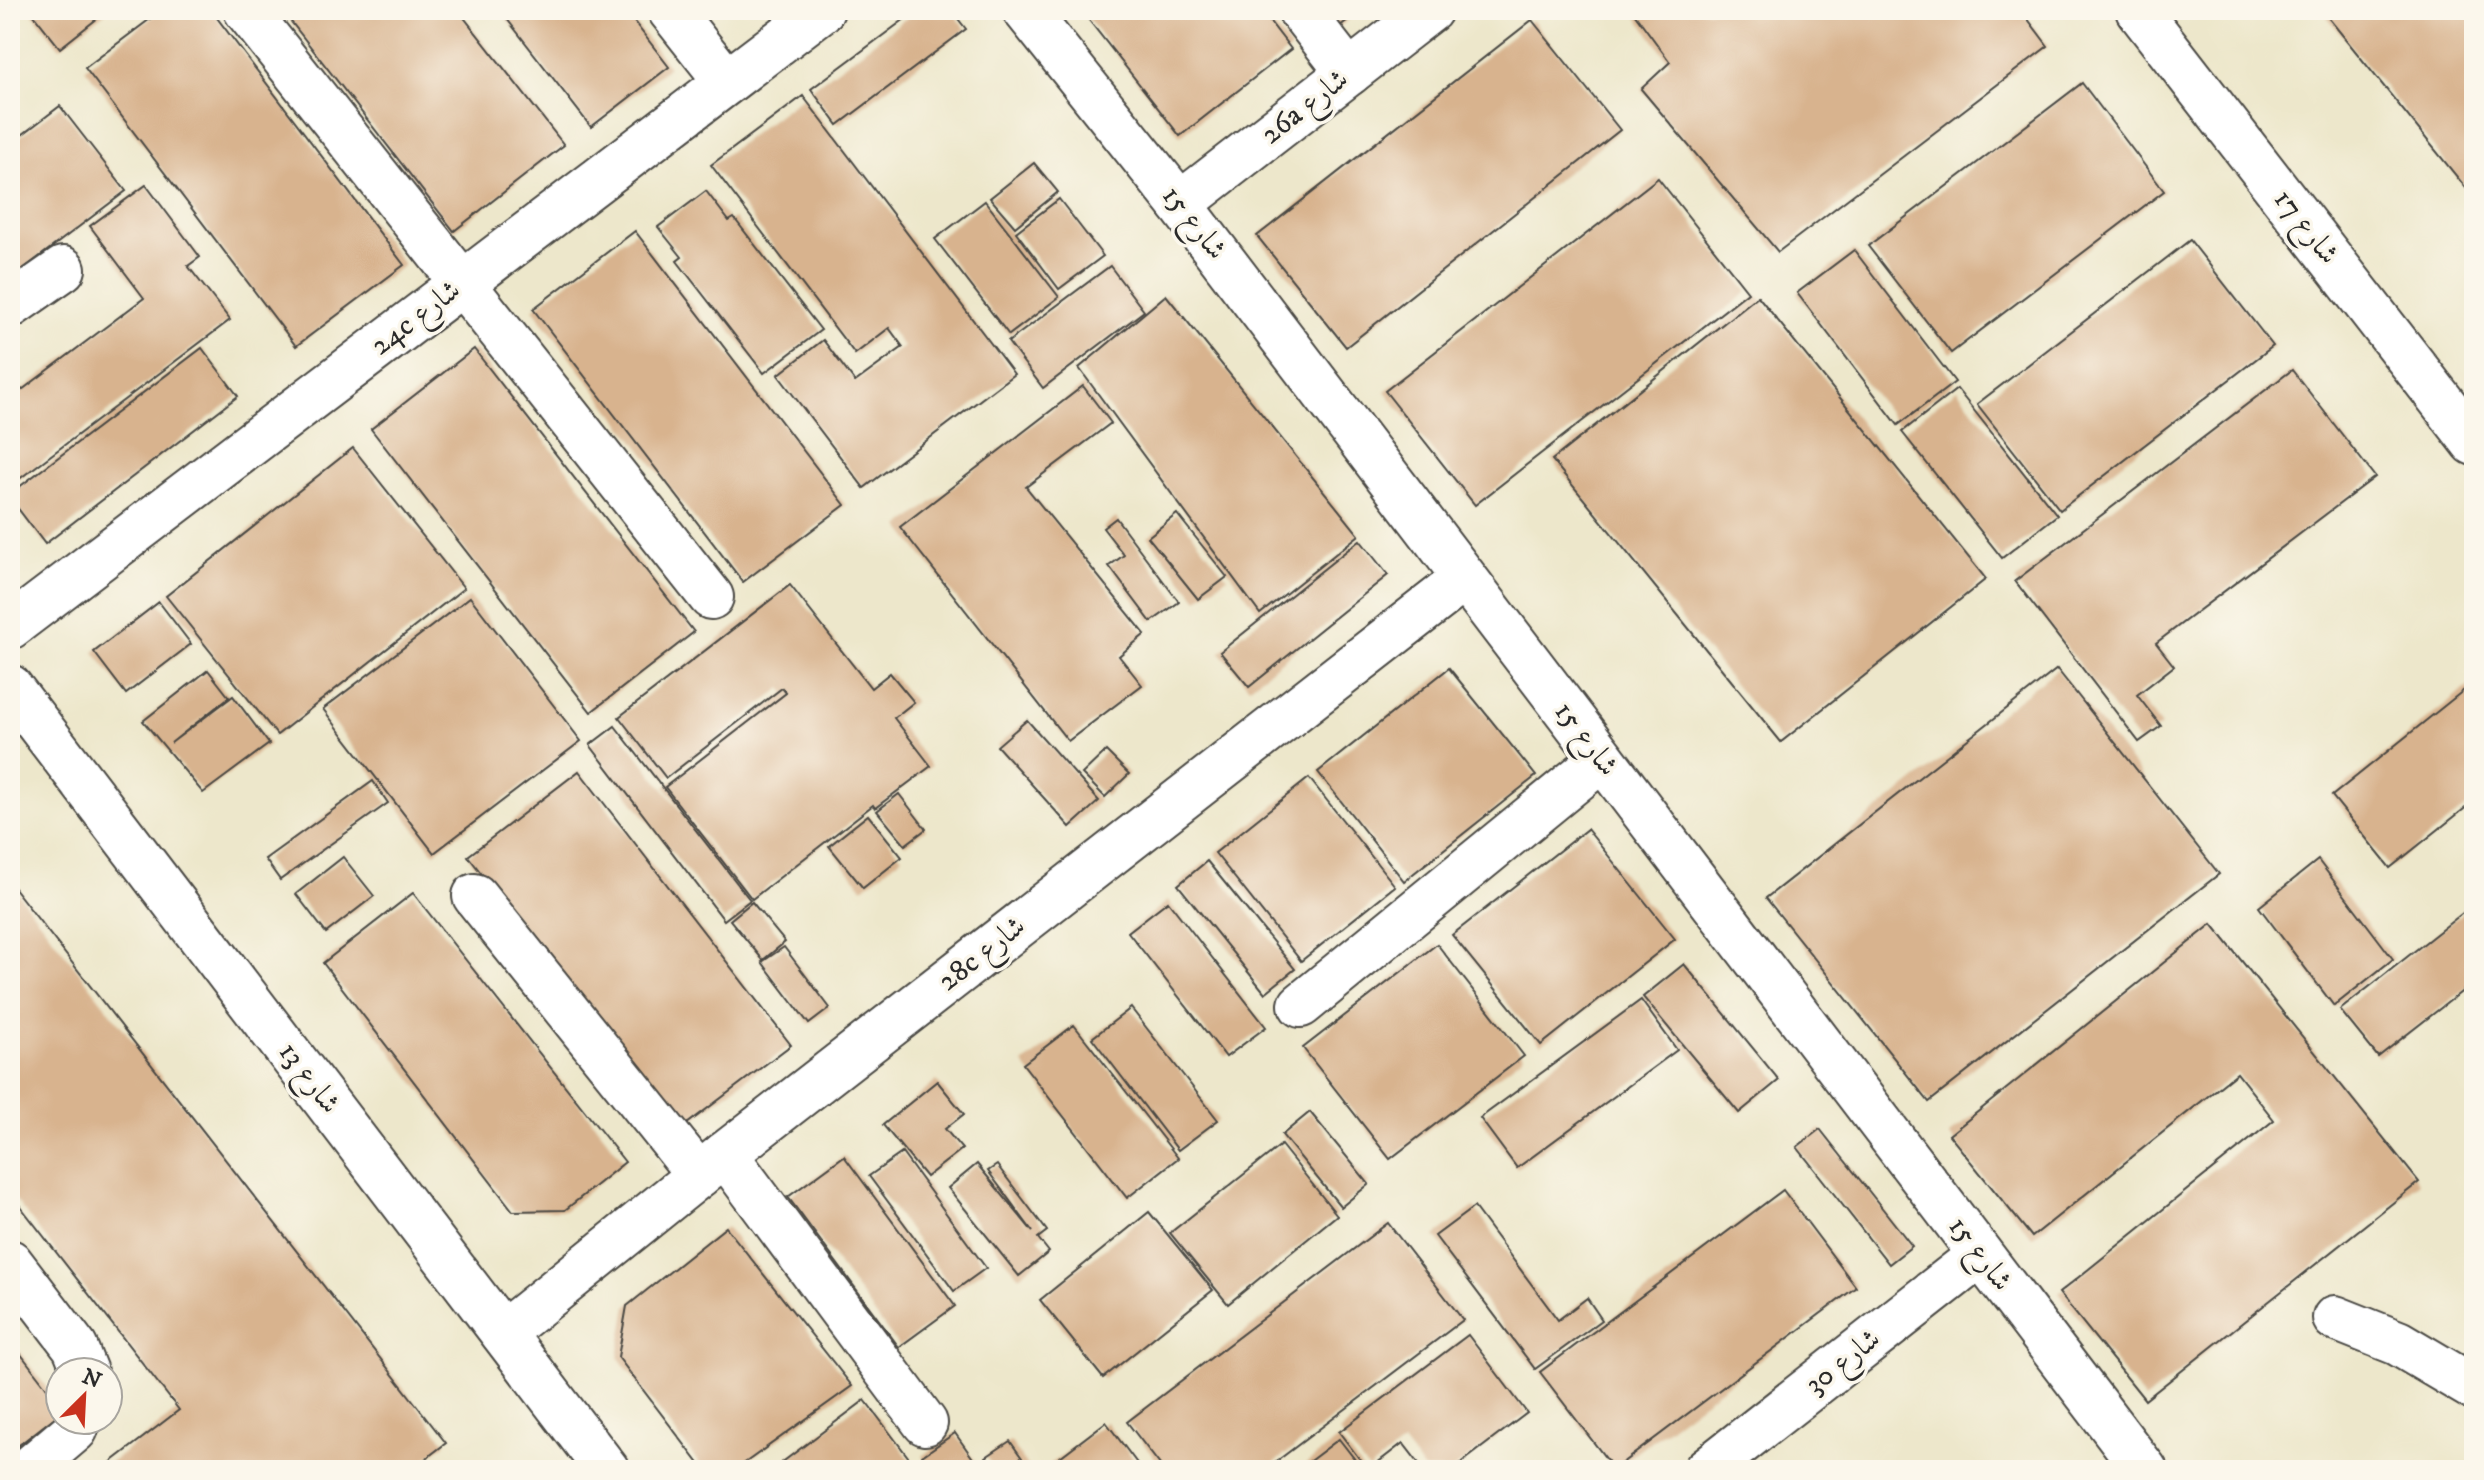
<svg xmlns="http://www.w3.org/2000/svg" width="2484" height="1480" viewBox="0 0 2484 1480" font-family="'IM FELL DW Pica',Amiri,serif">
<rect width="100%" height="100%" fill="#fbf7ec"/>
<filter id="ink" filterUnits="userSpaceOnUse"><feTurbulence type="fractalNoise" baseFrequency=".0125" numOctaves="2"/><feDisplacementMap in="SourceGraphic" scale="16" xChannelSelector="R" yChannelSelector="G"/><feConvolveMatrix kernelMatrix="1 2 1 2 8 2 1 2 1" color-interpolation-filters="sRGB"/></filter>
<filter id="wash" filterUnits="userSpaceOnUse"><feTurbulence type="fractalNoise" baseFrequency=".006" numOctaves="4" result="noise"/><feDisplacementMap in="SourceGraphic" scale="32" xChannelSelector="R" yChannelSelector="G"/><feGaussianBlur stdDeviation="1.8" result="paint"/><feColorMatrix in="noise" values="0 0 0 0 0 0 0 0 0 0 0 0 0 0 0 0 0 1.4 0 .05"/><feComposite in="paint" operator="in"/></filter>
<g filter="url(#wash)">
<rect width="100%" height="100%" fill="#ede7cb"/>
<g id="blocks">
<g fill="#d8b38e">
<polygon points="30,10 108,10 60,48"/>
<polygon points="162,10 211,10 404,265 296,346 85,68"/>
<polygon points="282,10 458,10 564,145 454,231"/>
<polygon points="500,10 625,10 669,67 591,127"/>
<polygon points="917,10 951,10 966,29 838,125 811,89"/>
<polygon points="1081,10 1261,10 1291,49 1180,136"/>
<polygon points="1321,10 1361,10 1336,29"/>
<polygon points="1632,10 2021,10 2048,46 1778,252 1641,89 1670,62"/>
<polygon points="2322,10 2474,10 2474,198"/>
<polygon points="1532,20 1620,130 1346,347 1257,236"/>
<polygon points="2082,83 2164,191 1951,353 1868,246"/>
<polygon points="803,96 1014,374 864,488 778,375 823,340 855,382 903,347 889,328 855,354 711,165"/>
<polygon points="60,106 126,191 10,279 10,144"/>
<polygon points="1034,163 1058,192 1015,227 990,198"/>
<polygon points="1658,178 1748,292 1475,505 1385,391"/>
<polygon points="146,185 200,257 188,266 230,320 10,486 10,399 144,298 90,226"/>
<polygon points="706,191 729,221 734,218 821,330 764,373 677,261 682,257 658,227"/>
<polygon points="1059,199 1103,256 1059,289 1016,232"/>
<polygon points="985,201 1059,297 1009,335 935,239"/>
<polygon points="635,231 845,505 743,582 533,309"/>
<polygon points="2190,240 2273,346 2060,510 1977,404"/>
<polygon points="1854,250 1955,382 1898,425 1797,293"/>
<polygon points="1110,266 1144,311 1043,388 1008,342"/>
<polygon points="1166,295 1359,535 1260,614 1079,368"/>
<polygon points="1758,296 1986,579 1781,742 1552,460"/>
<polygon points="202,348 238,396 45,544 10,498 10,494"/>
<polygon points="474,349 694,632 591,712 371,429"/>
<polygon points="2292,370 2375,477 2156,643 2174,666 2137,695 2161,726 2139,742 2015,581"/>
<polygon points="1083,386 1111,423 1026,487 1145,634 1119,656 1142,685 1068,741 900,527"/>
<polygon points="1957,389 2057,515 2002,558 1902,432"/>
<polygon points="353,448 464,588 277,735 166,596"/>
<polygon points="1177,514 1227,577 1198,599 1148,537"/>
<polygon points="1116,518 1179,602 1151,622 1109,566 1124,555 1103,528"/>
<polygon points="1360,540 1388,575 1249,687 1220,652"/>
<polygon points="790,585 871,688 890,673 914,702 894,718 931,766 875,808 873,805 752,899 665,787 786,693 782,688 666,778 619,717"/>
<polygon points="470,597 581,741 434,853 323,709"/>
<polygon points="159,602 191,644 126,694 94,652"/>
<polygon points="1449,668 1536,776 1404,881 1318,772"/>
<polygon points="2057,669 2219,874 1929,1102 1766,898"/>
<polygon points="208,670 229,697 171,743 233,696 269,744 203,793 143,721"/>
<polygon points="2474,682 2474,801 2390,868 2332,796"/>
<polygon points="1027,720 1099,801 1070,827 997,746"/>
<polygon points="615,726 750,900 724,920 590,745"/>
<polygon points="1106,751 1129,774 1105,797 1082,774"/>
<polygon points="579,771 791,1045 679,1130 468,856"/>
<polygon points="1309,778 1395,886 1301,961 1215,853"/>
<polygon points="373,781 388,803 280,880 265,859"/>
<polygon points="899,794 926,829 905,845 877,811"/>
<polygon points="868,815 902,857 863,888 829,846"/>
<polygon points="1587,829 1675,939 1541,1045 1452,935"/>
<polygon points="343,857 374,896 326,933 296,894"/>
<polygon points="2318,860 2393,959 2334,1006 2259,907"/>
<polygon points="1207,861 1295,969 1265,993 1178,885"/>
<polygon points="10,883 446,1443 411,1470 101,1470 179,1410 10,1193"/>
<polygon points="413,893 625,1162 565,1210 513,1211 323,963"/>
<polygon points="1168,901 1266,1027 1226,1057 1128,932"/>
<polygon points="752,902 785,942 763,960 730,920"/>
<polygon points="2474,904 2474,982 2378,1057 2340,1010"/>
<polygon points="2212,924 2419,1182 2145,1400 2059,1293 2274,1120 2237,1073 2032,1237 1949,1135"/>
<polygon points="1437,944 1524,1056 1390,1159 1303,1048"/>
<polygon points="784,947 830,1008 809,1024 762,962"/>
<polygon points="1684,964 1779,1080 1739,1113 1643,997"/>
<polygon points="1641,1000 1677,1050 1517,1168 1480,1118"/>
<polygon points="1131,1008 1218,1120 1178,1150 1092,1038"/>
<polygon points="1074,1025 1178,1158 1127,1198 1023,1064"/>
<polygon points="937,1081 964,1114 945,1129 962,1149 926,1177 883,1125"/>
<polygon points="1310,1112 1369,1184 1341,1207 1282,1135"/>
<polygon points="1820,1129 1912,1246 1889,1264 1797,1147"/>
<polygon points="1281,1145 1337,1215 1228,1304 1170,1233"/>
<polygon points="902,1153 986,1268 954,1291 869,1176"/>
<polygon points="844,1156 955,1306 899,1347 788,1197"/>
<polygon points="977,1164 1033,1232 988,1171 997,1165 1047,1231 1038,1238 1049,1252 1019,1276 948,1188"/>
<polygon points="1783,1190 1856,1287 1614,1469 1540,1372"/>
<polygon points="1474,1207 1558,1320 1587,1298 1602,1320 1535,1369 1435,1236"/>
<polygon points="1149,1212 1213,1290 1103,1378 1040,1300"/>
<polygon points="1388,1223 1463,1320 1265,1470 1164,1470 1127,1422"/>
<polygon points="726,1227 852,1386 735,1470 704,1470 618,1357 627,1306"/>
<polygon points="1468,1335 1527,1413 1452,1470 1424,1470 1403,1443 1368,1470 1339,1432"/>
<polygon points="10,1340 60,1405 60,1413 10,1452"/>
<polygon points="865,1400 918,1470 772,1470"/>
<polygon points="1106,1422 1142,1470 1043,1470"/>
<polygon points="955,1433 979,1467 974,1470 932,1470 922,1456"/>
<polygon points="1339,1439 1363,1470 1298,1470"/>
<polygon points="1010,1441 1029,1468 1026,1470 995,1470 986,1457"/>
</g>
</g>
</g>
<g filter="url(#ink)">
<use href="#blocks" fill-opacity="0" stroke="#484743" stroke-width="2"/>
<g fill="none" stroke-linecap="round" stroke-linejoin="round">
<g stroke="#484743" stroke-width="48">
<g id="minor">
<polyline points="246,10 711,597"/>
<polyline points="670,10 727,82"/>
<polyline points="1025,10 1180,204 2145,1470"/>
<polyline points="1300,10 1349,73"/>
<polyline points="2138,10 2474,443"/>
<polyline points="1180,204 1430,10"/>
<polyline points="10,306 63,269"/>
<polyline points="10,627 822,10"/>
<polyline points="10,687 607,1470"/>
<polyline points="475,896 699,1175"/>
<polyline points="1301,1005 1602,759"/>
<polyline points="725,1154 925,1423"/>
<polyline points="10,1262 75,1347 85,1372"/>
<polyline points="2335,1318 2398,1343 2474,1388"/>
<polyline points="503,1333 725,1154 1464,579"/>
<polyline points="28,1470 75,1430 79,1420"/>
<polyline points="1706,1470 1980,1255"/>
</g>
</g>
<use href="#minor" stroke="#fff" stroke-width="44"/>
</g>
</g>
<g text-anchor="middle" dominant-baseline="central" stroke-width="7" stroke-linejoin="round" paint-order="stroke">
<g font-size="30" fill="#2b2b2b" stroke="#fbf7ec">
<text transform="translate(1305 107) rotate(-38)">26a شارع</text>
<text transform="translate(1194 223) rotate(52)">شارع 15</text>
<text transform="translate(2306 227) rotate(52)">شارع 17</text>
<text transform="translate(416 318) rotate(-37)">24c شارع</text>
<text transform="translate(1586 739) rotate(53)">شارع 15</text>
<text transform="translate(982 954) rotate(-38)">28c شارع</text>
<text transform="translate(309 1078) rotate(53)">شارع 13</text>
<text transform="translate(1980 1254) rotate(53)">شارع 15</text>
<text transform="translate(1843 1362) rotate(-38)">شارع 30</text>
</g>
</g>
<rect width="2484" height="1480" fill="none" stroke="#fbf7ec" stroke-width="40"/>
<g transform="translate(84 1396) rotate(24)"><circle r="38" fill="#fbf7ec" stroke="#a8a59f" stroke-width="2"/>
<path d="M0-6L14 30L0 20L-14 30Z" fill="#c8321e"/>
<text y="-12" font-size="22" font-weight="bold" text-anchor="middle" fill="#2b2b2b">N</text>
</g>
</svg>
